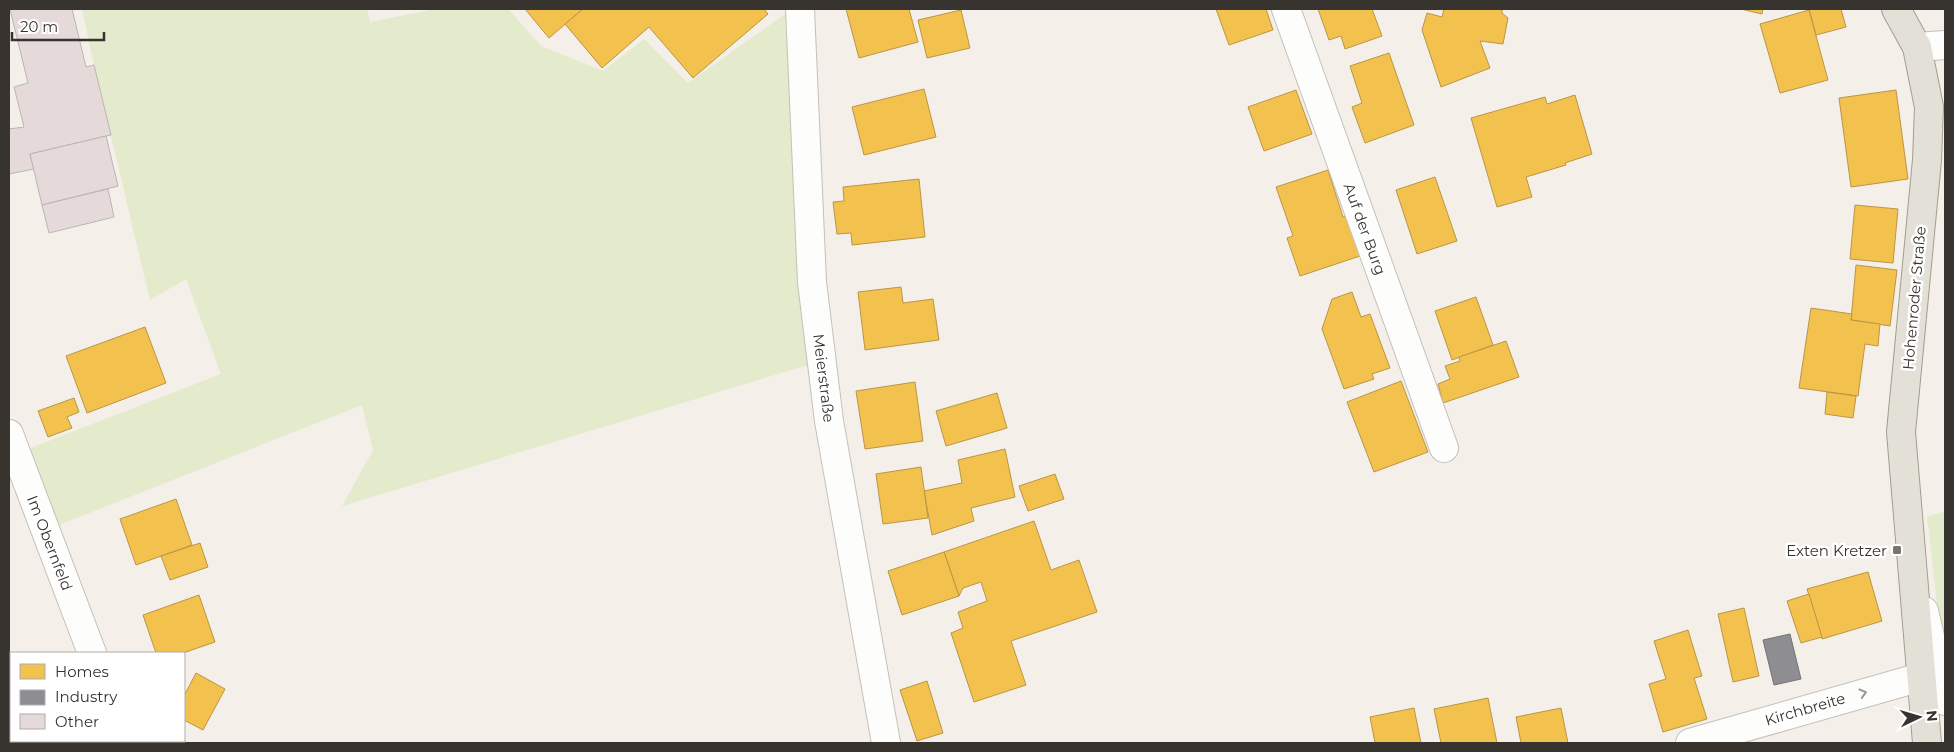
<svg xmlns="http://www.w3.org/2000/svg" width="1954" height="752" viewBox="0 0 1954 752" font-family="Montserrat,sans-serif">
<rect width="100%" height="100%" fill="#f4efe8"/>
<g fill="#e4eacc">
<polygon points="82,9 367,9 370,22 436,9 508,9 541,46 603,71 644,39 688,83 785,14 796,197 811,364 342,506 373,450 362,405 54,527 23,451 221,374 186,279 150,300 94,65"/>
<polygon points="1945,512 1945,638 1938,612 1927,516"/>
</g>
<g fill="#f2c14e" stroke="#ba9645">
<polygon points="525,9 583,9 549,38"/>
<polygon points="583,9 764,9 768,14 693,78 649,27 602,68 565,24"/>
<polygon points="846,9 909,9 918,42 859,58"/>
<polygon points="1216,9 1266,9 1273,30 1229,45"/>
<polygon points="1318,9 1372,9 1382,36 1345,49 1341,36 1329,40"/>
<polygon points="1444,9 1502,9 1502,13 1508,18 1503,44 1480,41 1490,68 1441,87 1422,30 1427,13 1442,17"/>
<polygon points="1741,9 1763,9 1762,14"/>
<polygon points="1809,9 1841,9 1846,27 1816,35"/>
<polygon points="961,10 970,48 927,58 918,20"/>
<polygon points="1809,10 1828,80 1780,93 1760,24"/>
<polygon points="1389,53 1414,125 1365,143 1352,107 1362,103 1350,66"/>
<polygon points="924,89 936,137 864,155 852,107"/>
<polygon points="1296,90 1312,134 1264,151 1248,107"/>
<polygon points="1896,90 1908,179 1851,187 1839,98"/>
<polygon points="1575,95 1592,154 1565,163 1566,165 1526,177 1532,197 1497,207 1471,118 1545,97 1547,104"/>
<polygon points="1328,170 1343,217 1350,215 1363,255 1300,276 1287,238 1293,236 1276,187"/>
<polygon points="1435,177 1457,241 1417,254 1396,190"/>
<polygon points="919,179 925,237 852,245 851,233 837,234 833,202 844,201 843,187"/>
<polygon points="1855,205 1898,209 1893,263 1850,259"/>
<polygon points="1856,265 1897,270 1890,326 1851,320"/>
<polygon points="901,287 903,303 933,299 939,340 865,350 858,292"/>
<polygon points="1352,292 1361,317 1370,314 1390,368 1372,374 1374,379 1344,389 1322,329 1332,299"/>
<polygon points="1476,297 1493,345 1452,360 1435,311"/>
<polygon points="1811,308 1852,314 1851,320 1880,324 1878,346 1865,344 1858,396 1799,388"/>
<polygon points="145,327 166,383 87,413 66,356"/>
<polygon points="1506,341 1519,377 1443,403 1438,384 1450,379 1445,366 1460,361 1459,357"/>
<polygon points="1401,381 1428,452 1374,472 1347,402"/>
<polygon points="915,382 923,441 865,449 856,391"/>
<polygon points="1827,392 1856,396 1853,418 1825,414"/>
<polygon points="997,393 1007,428 946,446 936,411"/>
<polygon points="74,398 79,412 67,417 72,428 48,437 38,411"/>
<polygon points="1005,449 1015,497 971,508 974,521 932,535 924,491 962,483 958,460"/>
<polygon points="921,467 928,518 883,524 876,474"/>
<polygon points="1055,474 1064,499 1028,511 1019,486"/>
<polygon points="176,499 192,545 136,565 120,519"/>
<polygon points="1034,521 1051,570 1079,560 1097,612 1011,641 1026,685 974,702 951,633 963,628 958,612 987,601 981,582 963,588 959,596 944,552"/>
<polygon points="200,543 208,567 170,580 161,556"/>
<polygon points="944,552 959,596 902,615 888,571"/>
<polygon points="1868,572 1882,621 1822,639 1807,589"/>
<polygon points="1809,594 1822,637 1801,643 1787,601"/>
<polygon points="199,595 215,642 183,653 156,653 143,615"/>
<polygon points="1744,608 1759,676 1733,682 1718,614"/>
<polygon points="1688,630 1702,676 1694,678 1707,719 1663,732 1649,684 1666,679 1654,641"/>
<polygon points="196,673 225,689 203,730 184,720 184,696"/>
<polygon points="927,681 943,733 917,741 900,690"/>
<polygon points="1488,698 1497,743 1441,743 1434,709"/>
<polygon points="1414,708 1421,743 1375,743 1370,717"/>
<polygon points="1561,708 1568,743 1521,743 1516,717"/>
</g>
<polygon fill="#8d8d92" stroke="#737274" points="1790,634 1801,679 1774,685 1763,640"/>
<g fill="#e5d9d9" stroke="#bbb6b3">
<polygon points="10,9 72,9 86,67 94,65 111,135 30,154 34,169 9,174 9,129 24,127 14,87 28,83"/>
<polygon points="106,136 118,186 42,205 30,154"/>
<polygon points="108,189 114,217 49,233 42,205"/>
</g>
<g fill="none" stroke-linecap="round" stroke-linejoin="round">
<g stroke="#c4c0ba" stroke-width="30">
<g id="minor">
<polyline points="800,9 812,282 829,421 886,743"/>
<polyline points="1286,9 1444,448"/>
<polyline points="1917,47 1945,45"/>
<polyline points="9,434 92,653"/>
<polyline points="1924,611 1945,701"/>
<polyline points="125,741 126,743"/>
<polyline points="1690,743 1921,677"/>
</g>
</g>
<g stroke="#a49e8e" stroke-width="30">
<polyline id="major" points="1896,9 1917,47 1929,107 1927,160 1901,432 1927,743"/>
</g>
<use href="#minor" stroke="#fdfdfc" stroke-width="28"/>
<use href="#major" stroke="#e3e0d8" stroke-width="28"/>
</g>
<defs><path id="oneway-chevron" d="M-2-3.5L2.5 0L-2 3.5" fill="none" stroke-width="1.6" stroke-linecap="round" stroke-linejoin="round" transform="scale(1.25)"/></defs>
<use stroke="#9a9896" href="#oneway-chevron" transform="translate(1863 693) rotate(-16)"/>
<rect fill="#797570" stroke="#fff" stroke-width="2" x="1892" y="545" width="10" height="10" rx="2.5"/>
<g text-anchor="middle" dominant-baseline="central" stroke-width="5" stroke-linejoin="round" paint-order="stroke">
<g font-size="15" fill="#37332f" stroke="#fff">
<text transform="translate(1365 229) rotate(70)">Auf der Burg</text>
<text transform="translate(1914 298) rotate(-85)">Hohenroder Straße</text>
<text transform="translate(824 378) rotate(83)">Meierstraße</text>
<text transform="translate(50 543) rotate(69)">Im Obernfeld</text>
<text transform="translate(1805 709) rotate(-16)">Kirchbreite</text>
</g>
<g font-size="15" fill="#37332f" stroke="#fff" text-anchor="end">
<text x="1887" y="550">Exten Kretzer</text>
</g>
</g>
<rect width="1954" height="752" fill="none" stroke="#37332f" stroke-width="20"/>
<rect x="10" y="652" width="175" height="90" fill="#ffffff" stroke="#afadac"/>
<rect x="20" y="664" width="25" height="15" fill="#f2c14e" stroke="#afadac"/>
<text x="55" y="677" font-size="15" fill="#37332f">Homes</text>
<rect x="20" y="690" width="25" height="15" fill="#8d8d92" stroke="#afadac"/>
<text x="55" y="702" font-size="15" fill="#37332f">Industry</text>
<rect x="20" y="714" width="25" height="15" fill="#e5d9d9" stroke="#afadac"/>
<text x="55" y="727" font-size="15" fill="#37332f">Other</text>
<g transform="translate(1919 717) rotate(85)" stroke="#ffffff" stroke-width="4" paint-order="stroke">
<path d="M0-4L9 19L0 12L-9 19Z" fill="#37332f"/>
<text y="-8" font-size="14" font-weight="bold" text-anchor="middle" fill="#37332f">N</text>
</g>
<path d="M12 32v8h92v-8" fill="none" stroke="#37332f" stroke-width="2.5"/>
<text x="20" y="32" font-size="15" fill="#37332f" stroke="#ffffff" stroke-width="4" paint-order="stroke">20 m</text>
</svg>
